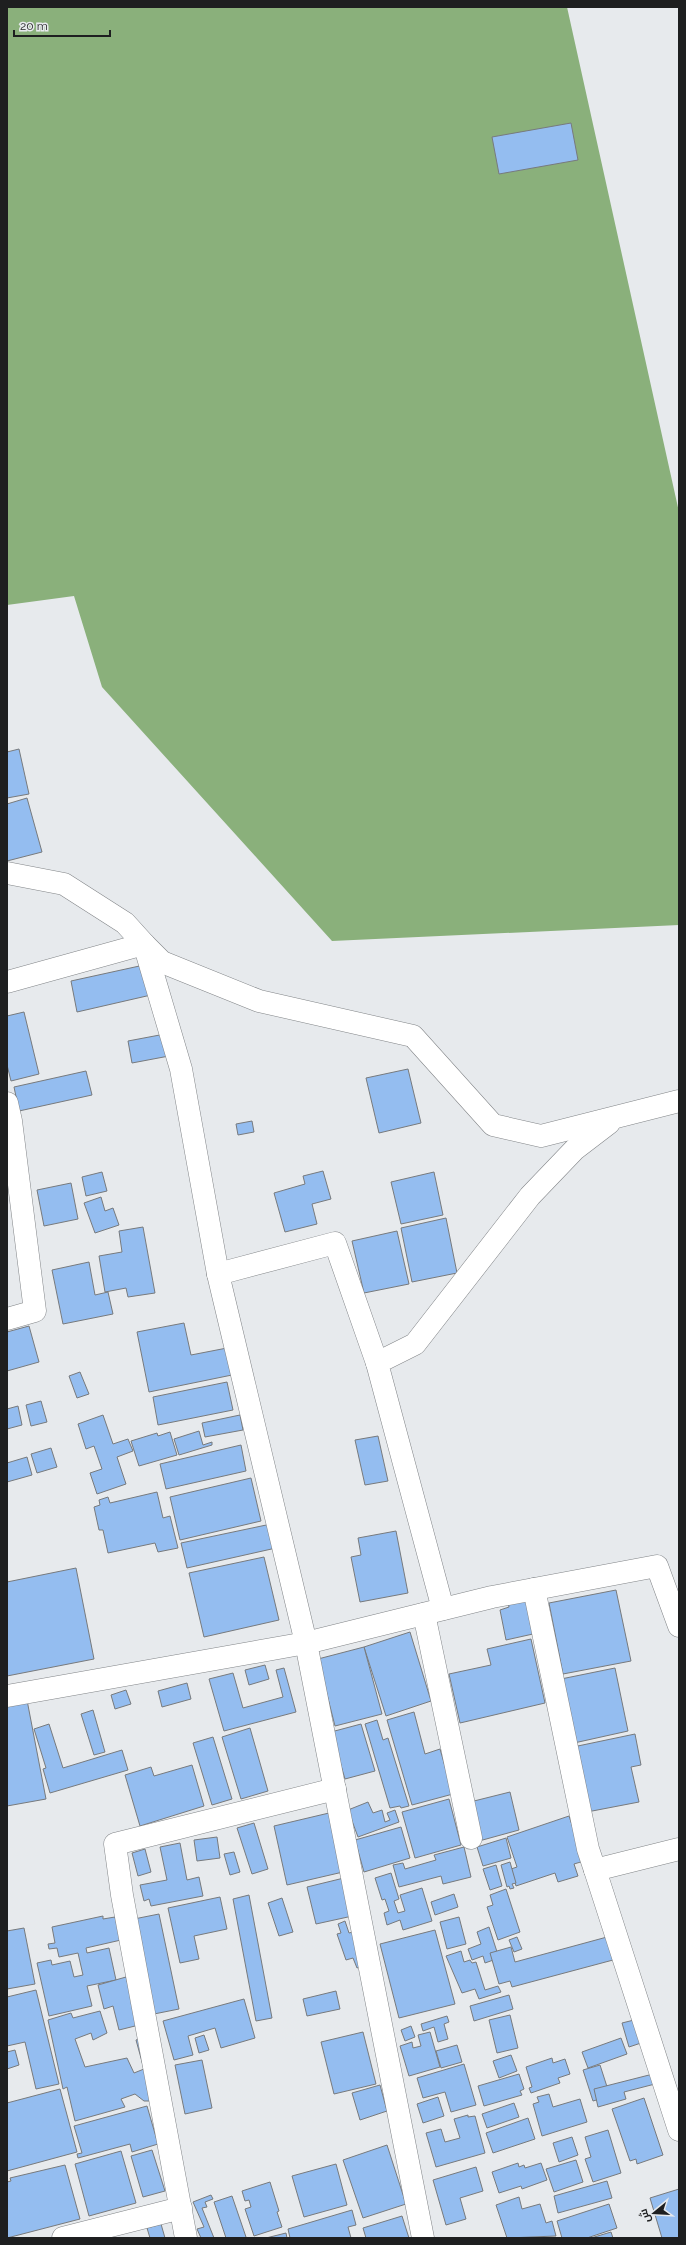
<svg xmlns="http://www.w3.org/2000/svg" width="686" height="2245" viewBox="0 0 686 2245" font-family="Raleway,Cairo,sans-serif">
<rect width="100%" height="100%" fill="#e7eaed"/>
<polygon fill="#8ab07b" points="7,7 567,7 679,512 679,925 332,941 102,687 74,596 7,605"/>
<g fill="#94bdf0" stroke="#777a7d">
<polygon points="571,123 578,160 499,174 492,137"/>
<polygon points="19,749 29,794 7,798 7,752"/>
<polygon points="27,798 42,852 7,861 7,804"/>
<polygon points="144,965 151,995 77,1012 71,981"/>
<polygon points="24,1012 39,1074 11,1081 7,1065 7,1016"/>
<polygon points="165,1034 169,1056 132,1063 128,1041"/>
<polygon points="408,1069 421,1123 379,1133 366,1078"/>
<polygon points="86,1071 92,1095 19,1111 14,1087"/>
<polygon points="252,1121 254,1132 238,1135 236,1124"/>
<polygon points="323,1171 331,1199 312,1204 317,1224 285,1232 274,1193 305,1184 303,1176"/>
<polygon points="102,1172 107,1191 86,1196 82,1177"/>
<polygon points="434,1172 443,1215 401,1224 391,1182"/>
<polygon points="71,1183 78,1219 44,1226 37,1190"/>
<polygon points="101,1197 105,1211 113,1208 119,1225 95,1233 84,1203"/>
<polygon points="446,1218 457,1273 412,1282 401,1228"/>
<polygon points="143,1227 155,1293 128,1297 126,1288 105,1292 99,1256 122,1252 119,1231"/>
<polygon points="397,1231 409,1284 364,1293 352,1241"/>
<polygon points="89,1262 95,1295 108,1292 113,1314 63,1324 52,1270"/>
<polygon points="184,1323 191,1355 227,1348 232,1375 149,1392 137,1332"/>
<polygon points="29,1326 39,1362 7,1371 7,1332"/>
<polygon points="80,1372 89,1394 77,1398 69,1376"/>
<polygon points="227,1382 233,1410 158,1425 153,1397"/>
<polygon points="41,1401 47,1422 31,1426 26,1405"/>
<polygon points="18,1406 22,1425 7,1429 7,1409"/>
<polygon points="103,1415 113,1444 128,1439 133,1451 117,1457 126,1484 97,1494 90,1473 102,1469 94,1446 86,1449 78,1424"/>
<polygon points="240,1415 243,1430 205,1437 202,1423"/>
<polygon points="199,1431 203,1445 212,1442 212,1445 179,1455 174,1439"/>
<polygon points="170,1432 177,1455 139,1466 131,1441 157,1433 158,1436"/>
<polygon points="378,1436 388,1481 365,1485 355,1440"/>
<polygon points="241,1445 246,1471 166,1489 160,1464"/>
<polygon points="51,1448 57,1467 37,1473 31,1454"/>
<polygon points="27,1457 32,1475 7,1482 7,1463"/>
<polygon points="251,1478 261,1521 180,1540 170,1497"/>
<polygon points="157,1492 163,1518 170,1516 178,1548 158,1552 155,1543 108,1553 103,1530 99,1530 94,1507 100,1505 99,1500 108,1497 110,1503"/>
<polygon points="271,1524 276,1548 187,1568 181,1543"/>
<polygon points="396,1531 408,1593 360,1602 351,1557 361,1555 358,1538"/>
<polygon points="264,1557 279,1620 204,1637 189,1573"/>
<polygon points="76,1568 94,1659 7,1676 7,1582"/>
<polygon points="616,1590 631,1661 563,1674 549,1603"/>
<polygon points="528,1592 542,1632 506,1640 500,1610 509,1607 507,1597"/>
<polygon points="410,1632 431,1701 386,1716 364,1647"/>
<polygon points="531,1639 545,1703 460,1723 449,1674 491,1665 487,1649"/>
<polygon points="364,1647 382,1714 335,1726 318,1659"/>
<polygon points="265,1665 269,1679 249,1685 245,1670"/>
<polygon points="284,1668 296,1712 224,1731 209,1679 233,1673 243,1708 283,1697 276,1670"/>
<polygon points="615,1668 628,1731 574,1743 561,1679"/>
<polygon points="187,1683 191,1699 162,1707 158,1691"/>
<polygon points="126,1690 131,1704 115,1709 111,1695"/>
<polygon points="27,1700 46,1799 7,1806 7,1704"/>
<polygon points="93,1710 105,1752 94,1755 81,1714"/>
<polygon points="414,1712 425,1754 440,1749 453,1794 412,1805 387,1720"/>
<polygon points="377,1720 383,1740 388,1738 409,1806 401,1808 400,1806 390,1808 365,1724"/>
<polygon points="49,1724 63,1768 122,1750 128,1770 50,1793 43,1769 46,1768 34,1729"/>
<polygon points="361,1724 375,1771 345,1779 331,1732"/>
<polygon points="250,1728 268,1791 241,1799 222,1737"/>
<polygon points="635,1734 641,1765 631,1767 639,1802 587,1812 573,1747"/>
<polygon points="213,1737 232,1799 212,1805 193,1743"/>
<polygon points="192,1765 204,1806 140,1826 125,1775 151,1767 154,1776"/>
<polygon points="510,1792 519,1830 479,1841 470,1802"/>
<polygon points="449,1799 461,1845 415,1858 402,1812"/>
<polygon points="368,1802 373,1813 382,1810 385,1822 390,1820 387,1813 395,1810 399,1822 358,1837 348,1810"/>
<polygon points="329,1813 343,1872 287,1885 274,1826"/>
<polygon points="569,1816 584,1861 574,1864 578,1876 558,1882 555,1873 516,1886 511,1869 517,1867 507,1837"/>
<polygon points="254,1823 268,1869 252,1874 237,1828"/>
<polygon points="401,1827 410,1858 364,1872 355,1840"/>
<polygon points="217,1837 220,1858 197,1861 194,1840"/>
<polygon points="506,1838 511,1858 483,1866 477,1847"/>
<polygon points="180,1843 187,1880 199,1877 203,1896 151,1906 149,1899 144,1901 140,1885 167,1880 160,1847"/>
<polygon points="464,1847 471,1877 443,1884 441,1876 399,1887 393,1865 403,1863 405,1869 436,1860 434,1855"/>
<polygon points="145,1849 151,1872 138,1876 132,1853"/>
<polygon points="234,1852 240,1872 230,1875 224,1854"/>
<polygon points="510,1862 516,1883 512,1884 514,1888 510,1889 509,1886 507,1887 501,1865"/>
<polygon points="496,1865 502,1886 490,1890 483,1869"/>
<polygon points="391,1873 399,1899 394,1901 398,1913 405,1911 400,1895 422,1888 432,1921 403,1930 400,1920 387,1925 384,1913 389,1911 385,1899 382,1900 375,1878"/>
<polygon points="348,1877 357,1915 316,1924 307,1887"/>
<polygon points="506,1889 520,1932 498,1940 487,1907 493,1905 490,1895"/>
<polygon points="454,1894 458,1907 435,1915 431,1902"/>
<polygon points="249,1895 272,2018 256,2021 233,1899"/>
<polygon points="220,1897 227,1929 194,1936 199,1959 180,1963 168,1908"/>
<polygon points="282,1898 293,1932 279,1936 268,1903"/>
<polygon points="159,1914 179,2009 154,2014 134,1919"/>
<polygon points="103,1916 103,1919 115,1917 121,1940 86,1948 87,1953 109,1948 116,1980 87,1986 92,2006 49,2016 37,1963 51,1960 52,1965 70,1961 74,1977 83,1975 78,1953 59,1957 57,1948 49,1949 48,1944 55,1943 52,1927"/>
<polygon points="459,1917 466,1944 447,1949 440,1922"/>
<polygon points="345,1921 349,1933 360,1930 368,1964 357,1968 353,1958 346,1960 337,1934 341,1933 338,1924"/>
<polygon points="489,1927 499,1958 485,1963 483,1956 472,1960 468,1949 481,1944 477,1932"/>
<polygon points="24,1928 35,1984 7,1989 7,1931"/>
<polygon points="435,1930 455,2004 399,2018 380,1944"/>
<polygon points="517,1937 522,1949 514,1952 509,1940"/>
<polygon points="607,1937 613,1960 512,1987 510,1981 499,1984 490,1953 511,1947 515,1962"/>
<polygon points="461,1951 464,1962 470,1960 472,1963 476,1962 485,1990 498,1986 501,1992 479,1999 475,1989 462,1993 446,1956"/>
<polygon points="126,1977 139,2025 119,2030 113,2006 104,2009 98,1985"/>
<polygon points="36,1990 59,2084 36,2089 25,2042 7,2046 7,1997"/>
<polygon points="336,1991 340,2009 307,2016 303,1999"/>
<polygon points="509,1995 513,2009 474,2021 470,2006"/>
<polygon points="244,1999 255,2038 221,2048 215,2028 188,2036 193,2055 174,2060 163,2021"/>
<polygon points="100,2011 107,2033 93,2040 91,2033 75,2039 85,2067 127,2058 134,2073 144,2069 136,2040 141,2038 154,2101 144,2101 135,2094 121,2099 125,2107 75,2121 67,2087 63,2089 48,2020 71,2013 73,2018"/>
<polygon points="510,2015 518,2048 497,2053 489,2020"/>
<polygon points="447,2016 449,2022 444,2024 448,2039 438,2042 434,2027 423,2031 421,2024"/>
<polygon points="634,2020 641,2043 629,2047 622,2023"/>
<polygon points="411,2026 415,2037 405,2041 401,2030"/>
<polygon points="363,2032 376,2084 334,2094 321,2042"/>
<polygon points="430,2032 440,2067 409,2076 400,2046 412,2042 413,2048 421,2046 418,2035"/>
<polygon points="204,2035 209,2050 199,2053 195,2038"/>
<polygon points="621,2038 627,2054 588,2068 582,2052"/>
<polygon points="457,2045 462,2062 441,2068 436,2051"/>
<polygon points="15,2050 19,2065 7,2069 7,2052"/>
<polygon points="511,2055 517,2071 499,2078 493,2061"/>
<polygon points="552,2058 553,2063 565,2059 570,2074 558,2078 560,2083 531,2093 529,2088 532,2087 526,2067"/>
<polygon points="202,2060 212,2108 185,2114 175,2065"/>
<polygon points="464,2064 476,2105 451,2112 445,2092 423,2098 417,2078"/>
<polygon points="600,2065 610,2096 593,2101 583,2070"/>
<polygon points="519,2074 524,2089 520,2091 522,2095 484,2106 478,2086"/>
<polygon points="653,2074 655,2084 624,2092 626,2099 598,2107 594,2089"/>
<polygon points="380,2085 387,2111 360,2120 352,2093"/>
<polygon points="60,2089 77,2152 7,2171 7,2103"/>
<polygon points="549,2094 553,2107 580,2099 587,2122 542,2136 533,2104 539,2102 537,2097"/>
<polygon points="438,2097 444,2116 423,2123 417,2104"/>
<polygon points="644,2098 663,2155 637,2164 636,2159 630,2161 612,2109"/>
<polygon points="514,2103 519,2117 487,2128 482,2114"/>
<polygon points="147,2106 158,2144 132,2152 130,2144 78,2158 77,2154 82,2153 74,2126"/>
<polygon points="468,2115 468,2117 475,2116 485,2153 436,2167 426,2133 441,2129 445,2142 460,2138 454,2119"/>
<polygon points="528,2118 535,2139 493,2153 486,2133"/>
<polygon points="608,2130 621,2173 593,2182 585,2159 591,2157 585,2137"/>
<polygon points="572,2137 578,2155 559,2162 553,2143"/>
<polygon points="387,2145 406,2204 363,2218 343,2160"/>
<polygon points="152,2150 165,2191 143,2197 131,2156"/>
<polygon points="121,2151 136,2203 89,2216 75,2164"/>
<polygon points="576,2160 583,2182 554,2192 546,2169"/>
<polygon points="518,2163 519,2167 524,2165 525,2168 541,2163 547,2180 522,2189 521,2186 499,2193 492,2172"/>
<polygon points="336,2164 347,2205 304,2217 292,2176"/>
<polygon points="65,2165 80,2219 7,2238 7,2182 11,2181 10,2178"/>
<polygon points="476,2167 483,2191 460,2198 466,2219 446,2225 433,2180"/>
<polygon points="607,2181 612,2198 558,2213 554,2196"/>
<polygon points="270,2182 279,2211 277,2212 282,2227 254,2236 245,2209 251,2207 249,2200 245,2201 242,2191"/>
<polygon points="679,2189 679,2238 662,2238 650,2198"/>
<polygon points="211,2195 213,2199 205,2202 207,2207 202,2208 214,2238 201,2238 197,2229 204,2227 193,2202"/>
<polygon points="232,2196 246,2237 243,2238 226,2238 214,2202"/>
<polygon points="519,2197 522,2209 540,2204 546,2223 552,2221 556,2236 507,2238 496,2205"/>
<polygon points="609,2204 617,2228 587,2238 562,2238 557,2221"/>
<polygon points="352,2210 356,2225 348,2227 351,2238 290,2238 288,2229"/>
<polygon points="402,2216 409,2238 366,2238 363,2228"/>
<polygon points="161,2224 165,2238 150,2238 147,2228"/>
<polygon points="611,2232 613,2238 591,2238"/>
<polygon points="286,2233 287,2238 266,2238"/>
</g>
<g fill="none" stroke-linecap="round" stroke-linejoin="round">
<g stroke="#828588" stroke-width="23">
<g id="minor">
<polyline points="7,873 64,884 125,923 144,944 181,1069 218,1274 306,1643 423,2238"/>
<polyline points="7,982 144,944 162,962 259,1001 413,1036 493,1125 541,1136 679,1101"/>
<polyline points="7,1103 11,1121 35,1311 7,1319"/>
<polyline points="218,1274 335,1243 377,1363"/>
<polyline points="534,1589 588,1849 595,1870 679,1849"/>
<polyline points="443,1609 377,1363 415,1344 530,1196 575,1149 609,1123"/>
<polyline points="424,1614 471,1838"/>
<polyline points="7,1696 306,1643 492,1597 657,1566 679,1626"/>
<polyline points="595,1870 679,2130"/>
<polyline points="63,2238 181,2208"/>
<polyline points="186,2238 122,1895 115,1844 335,1789"/>
</g>
</g>
<use href="#minor" stroke="#fff" stroke-width="22"/>
</g>
<rect width="686" height="2245" fill="none" stroke="#1e1f20" stroke-width="16"/>
<g transform="translate(654 2213) rotate(252)" stroke="#e7eaed" stroke-width="3" paint-order="stroke">
<path d="M0-3L7 15L0 10L-7 15Z" fill="#1e1f20"/>
<text y="-6" font-size="11" font-weight="bold" text-anchor="middle" fill="#1e1f20">ش</text>
</g>
<path d="M14 30v6h96v-6" fill="none" stroke="#1e1f20" stroke-width="2"/>
<text x="20" y="30" font-size="12" fill="#1e1f20" stroke="#e7eaed" stroke-width="3" paint-order="stroke">20 m</text>
</svg>
